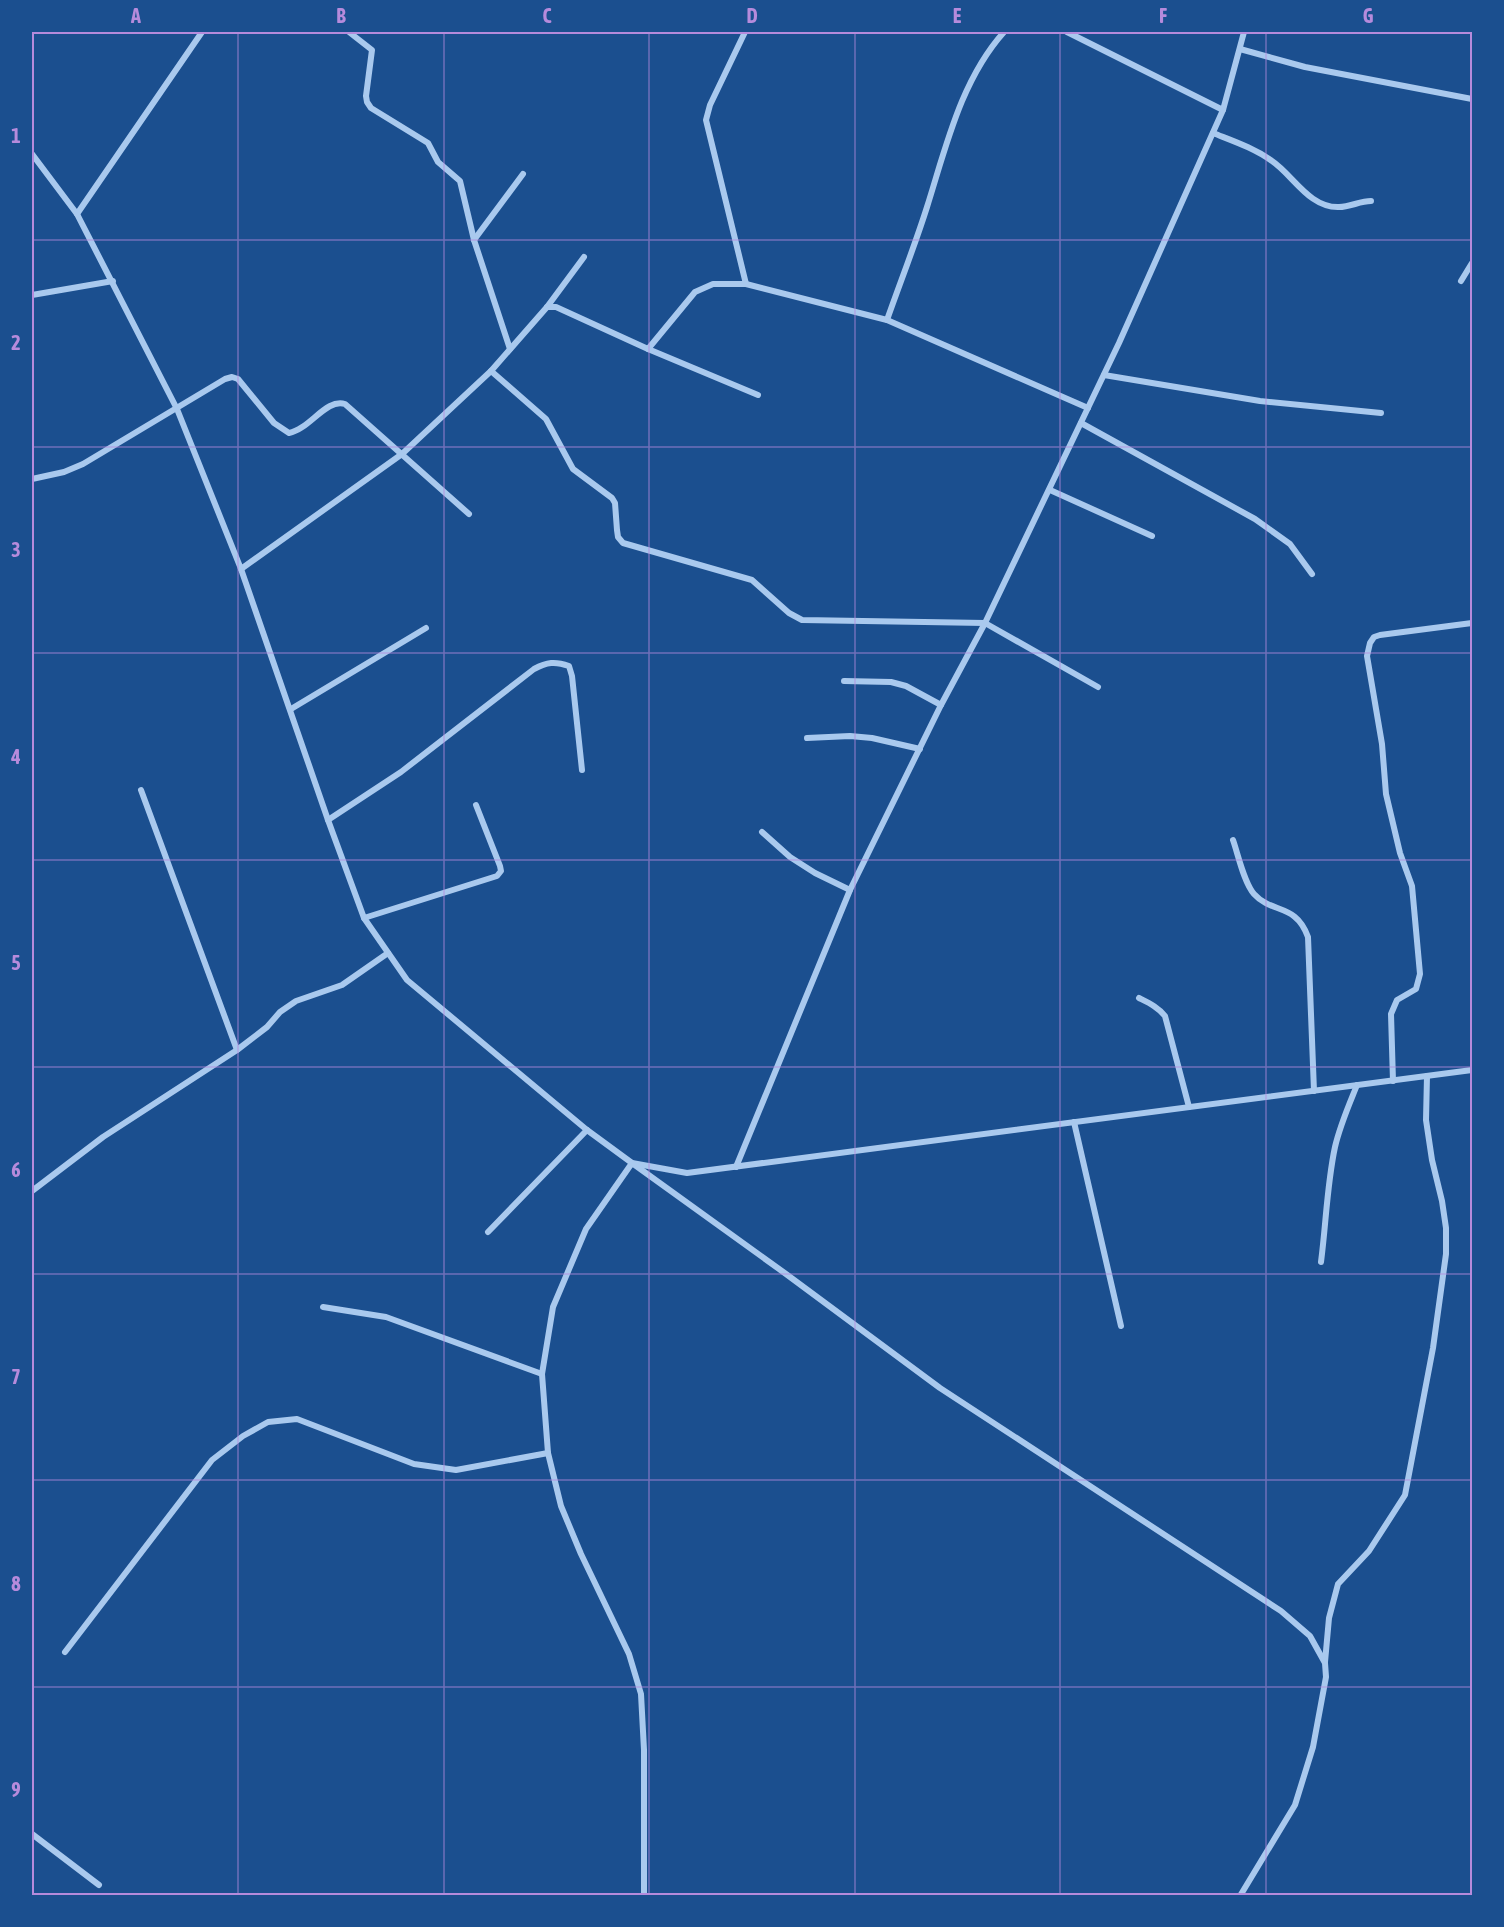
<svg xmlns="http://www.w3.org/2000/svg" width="1504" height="1927" viewBox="0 0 1504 1927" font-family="'Asap Condensed',sans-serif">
<rect width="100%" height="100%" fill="#1b4f8f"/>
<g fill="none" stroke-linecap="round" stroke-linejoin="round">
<g stroke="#a9c9ee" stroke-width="6">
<polyline points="349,32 372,50 366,96 367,102 371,108 428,143 438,162 460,181 474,240 510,349"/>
<polyline points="745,32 710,105 706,120 746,284"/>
<polyline points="1067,32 1223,110"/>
<polyline points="1240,49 1305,67 1472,99"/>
<path d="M1213 133C1233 141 1254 148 1272 161 1293 175 1309 208 1339 207 1350 207 1360 201 1371 201"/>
<polyline points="32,154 77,214 177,409 241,569 328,820 364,918 407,980 587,1130 632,1163 687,1173 1472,1070"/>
<polyline points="77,214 202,32"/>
<polyline points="474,240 523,174"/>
<polyline points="1461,281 1472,263"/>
<polyline points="32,295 113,281"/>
<polyline points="547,307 556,307 648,349 758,395"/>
<path d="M887 320C900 283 915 245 927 207 946 147 961 80 1004 32"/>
<polyline points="648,349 695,292 713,284 746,284 887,320 1088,408"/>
<polyline points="491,371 546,419 573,469 612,498 615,503 617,530 618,537 623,543 752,580 789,613 802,620 985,623 1098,687"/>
<polyline points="1104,375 1260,401 1381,413"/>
<polyline points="1081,423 1255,519 1290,544 1312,574"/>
<path d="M32 479 64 472 83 464 225 379 232 377 238 379 274 423 289 433C310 429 326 398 345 404L469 514"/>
<polyline points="1050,490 1152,536"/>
<polyline points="241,569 402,454 491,371 547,307 584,257"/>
<polyline points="844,681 891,682 906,686 941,705"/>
<polyline points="291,709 426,628"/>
<polyline points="807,738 850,736 872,738 920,749"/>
<polyline points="141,790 237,1050"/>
<path d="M328 820 401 772 534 669C547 662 555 661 569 666L572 676 582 770"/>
<polyline points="762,832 790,857 815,873 850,890"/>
<path d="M1233 840C1238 854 1244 883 1254 894 1272 914 1296 903 1308 937L1314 1091"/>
<polyline points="364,918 497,876 501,871 500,866 476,805"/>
<path d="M1139 998C1149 1003 1158 1007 1165 1016L1189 1107"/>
<polyline points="1393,1081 1391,1014 1397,1000 1416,989 1420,974 1412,886 1400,853 1386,794 1382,744 1367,656 1370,643 1374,637 1380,635 1472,623"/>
<polyline points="1074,1122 1121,1326"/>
<polyline points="736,1167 850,890 941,705 985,623 1119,343 1223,110 1244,32"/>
<polyline points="32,1191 103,1137 237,1050 267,1027 280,1012 296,1001 342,985 388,953"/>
<polyline points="488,1232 587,1130"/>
<path d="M1321 1262C1326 1224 1327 1184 1335 1147 1340 1125 1349 1105 1357 1085"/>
<polyline points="323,1307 386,1317 542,1374"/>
<polyline points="65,1652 212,1460 243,1436 268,1422 297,1419 414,1464 456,1470 548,1453"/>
<polyline points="1325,1662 1329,1618 1338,1584 1369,1551 1405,1495 1433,1348 1446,1254 1446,1228 1442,1201 1432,1160 1426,1120 1427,1076"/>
<polyline points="32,1834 99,1885"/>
<polyline points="644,1896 644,1750 641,1694 629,1654 581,1554 561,1506 548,1453 542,1374 553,1307 586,1229 632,1163 786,1274 940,1388 1281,1611 1310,1636 1325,1663 1326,1677 1313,1747 1295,1805 1240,1896"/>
</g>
</g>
<path fill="none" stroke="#b68bdc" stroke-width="1.5" stroke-opacity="0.55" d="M238 32V1896M444 32V1896M649 32V1896M855 32V1896M1060 32V1896M1266 32V1896M32 240H1472M32 447H1472M32 653H1472M32 860H1472M32 1067H1472M32 1274H1472M32 1480H1472M32 1687H1472"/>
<rect width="1504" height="1927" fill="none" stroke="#1b4f8f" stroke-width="66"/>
<rect x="33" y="33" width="1438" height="1861" fill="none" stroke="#b68bdc" stroke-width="2"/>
<g font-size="20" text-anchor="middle" font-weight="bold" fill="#b68bdc">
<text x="136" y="23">A</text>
<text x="341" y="23">B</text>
<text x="547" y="23">C</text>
<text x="752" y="23">D</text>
<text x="957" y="23">E</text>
<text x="1163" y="23">F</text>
<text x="1368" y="23">G</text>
<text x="16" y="143">1</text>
<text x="16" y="350">2</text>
<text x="16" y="557">3</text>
<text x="16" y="764">4</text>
<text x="16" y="970">5</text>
<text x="16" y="1177">6</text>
<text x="16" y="1384">7</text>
<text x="16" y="1591">8</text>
<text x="16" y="1797">9</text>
</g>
</svg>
